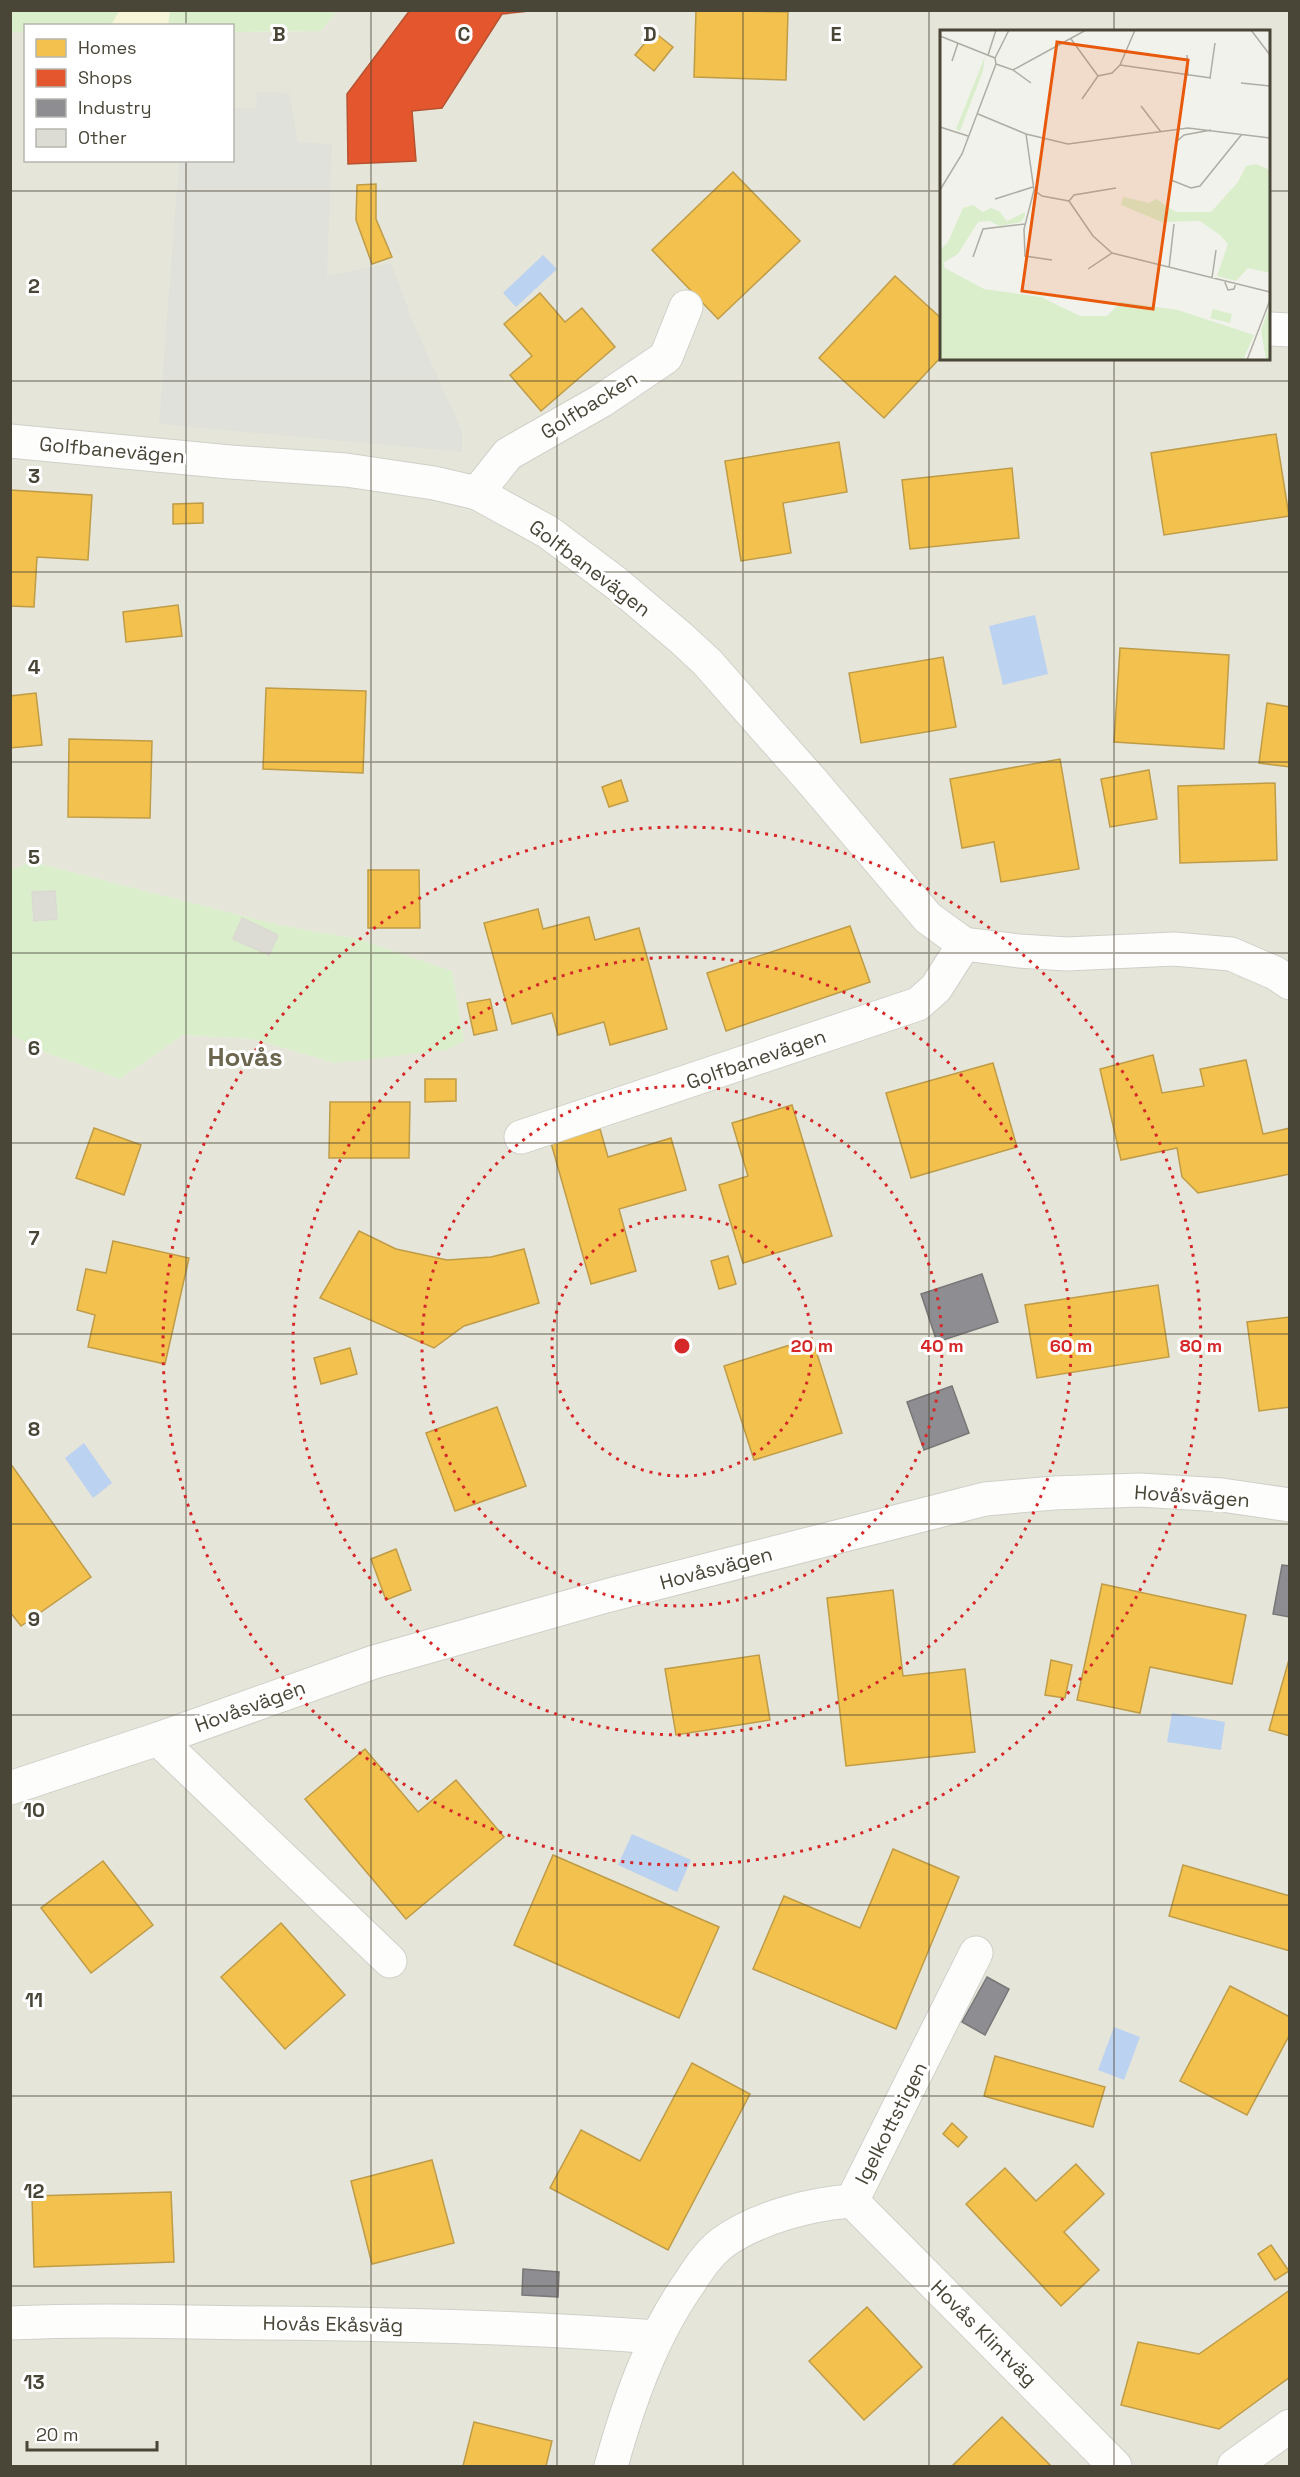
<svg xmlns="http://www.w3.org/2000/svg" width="1300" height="2477" viewBox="0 0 1300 2477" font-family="'Space Grotesk',sans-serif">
<rect width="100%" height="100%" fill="#f2f2ec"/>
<path fill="#e6e5d9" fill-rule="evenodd" d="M337 11H1289V2466H11V1034L38 1050 120 1079 183 1035 253 1039 335 1063 464 1041 452 971 358 939 279 925 32 862 11 870V32H25L26 160H232L233 32 321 31ZM942 32H1268V358H942Z"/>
<g fill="#daeecc">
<polygon points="11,11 337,11 321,31 233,32 232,26 26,26 25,32 11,32"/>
<polygon points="32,862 279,925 358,939 452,971 464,1041 446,1050 335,1063 253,1039 183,1035 120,1079 38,1050 11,1034 11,870"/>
</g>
<polygon fill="#f6f5d7" points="119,11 170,11 168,25 111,25"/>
<polygon fill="#e1e1dc" points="257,92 289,93 298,142 332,144 327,276 391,263 415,327 462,431 462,452 159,424 179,161 232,160 233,108 256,108"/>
<g fill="#bbd2f1">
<polygon points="543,255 557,269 516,307 503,293"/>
<polygon points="1035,615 1048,674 1003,685 989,626"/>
<polygon points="84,1443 112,1483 93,1498 65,1458"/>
<polygon points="1172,1713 1225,1722 1221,1750 1167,1742"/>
<polygon points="632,1834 691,1860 677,1892 618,1865"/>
<polygon points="1114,2027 1140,2037 1124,2080 1098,2070"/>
</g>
<g fill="#f2c14e" stroke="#bf9c47" stroke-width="1.5">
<polygon points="696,10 788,12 786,80 694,77"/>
<polygon points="654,32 673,47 654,71 635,55"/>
<polygon points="733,172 800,241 718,319 652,250"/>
<polygon points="376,184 376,219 392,257 372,264 356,220 357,185"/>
<polygon points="895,276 942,319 942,356 884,418 819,358"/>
<polygon points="540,293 565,322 582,308 615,347 541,411 510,375 532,356 504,324"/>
<polygon points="1276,434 1289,516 1164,535 1151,453"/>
<polygon points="839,442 847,492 783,503 791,553 741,561 725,461"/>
<polygon points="1012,468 1019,538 910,549 902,480"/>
<polygon points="10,490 92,495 88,560 37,557 34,607 10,606"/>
<polygon points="203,503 203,523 173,524 173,504"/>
<polygon points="178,605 182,636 126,642 123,612"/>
<polygon points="1120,648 1229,655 1224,749 1114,742"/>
<polygon points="943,657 956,727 861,743 849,673"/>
<polygon points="266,688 366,691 363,773 263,769"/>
<polygon points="36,693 42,745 10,748 10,696"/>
<polygon points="1267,703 1290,707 1290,767 1259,763"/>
<polygon points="69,739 152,741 150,818 68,817"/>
<polygon points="1060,759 1079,869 1001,882 994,842 962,848 950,779"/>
<polygon points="1149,770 1157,819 1110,827 1101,779"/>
<polygon points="621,780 628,801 609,807 602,787"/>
<polygon points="1275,783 1277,860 1180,863 1178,786"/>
<polygon points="368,870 419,870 420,928 368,928"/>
<polygon points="538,909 543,929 589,917 595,940 639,928 667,1029 610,1045 604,1022 558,1035 552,1013 512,1024 484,923"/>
<polygon points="850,926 870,982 726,1031 707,973"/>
<polygon points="490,999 497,1030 474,1035 467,1003"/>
<polygon points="1153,1055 1162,1093 1204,1086 1200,1069 1246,1060 1263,1134 1290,1128 1290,1174 1198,1193 1182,1177 1177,1148 1121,1160 1100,1069"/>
<polygon points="993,1063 1017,1147 911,1178 886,1093"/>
<polygon points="425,1079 456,1079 456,1101 425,1102"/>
<polygon points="330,1102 410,1102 409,1158 329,1158"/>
<polygon points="792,1105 832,1236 743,1263 719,1185 748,1176 732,1123"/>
<polygon points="94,1128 141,1145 124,1195 76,1178"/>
<polygon points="600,1129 608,1157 671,1138 686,1190 619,1209 636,1271 591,1284 551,1143"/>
<polygon points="359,1231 396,1249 447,1260 491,1257 524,1249 539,1303 464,1326 434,1348 320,1298"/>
<polygon points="113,1241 189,1258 165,1364 88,1347 95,1315 77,1310 86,1269 106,1273"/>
<polygon points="728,1256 736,1284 719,1289 711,1261"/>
<polygon points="1158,1285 1169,1357 1037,1378 1025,1305"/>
<polygon points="1290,1317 1290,1407 1259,1411 1247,1322"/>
<polygon points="812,1338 842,1433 754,1460 724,1366"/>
<polygon points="350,1348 357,1374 321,1384 314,1358"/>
<polygon points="497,1407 526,1486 455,1511 426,1433"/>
<polygon points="10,1463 91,1577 21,1626 10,1612"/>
<polygon points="396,1549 411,1590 386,1600 371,1559"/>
<polygon points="1102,1584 1246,1615 1232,1684 1150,1667 1140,1713 1077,1700"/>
<polygon points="893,1590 903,1676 965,1669 975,1752 846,1766 827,1598"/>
<polygon points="759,1655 770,1720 676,1735 665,1669"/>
<polygon points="1290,1656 1290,1736 1269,1730"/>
<polygon points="1051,1660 1072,1665 1065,1698 1045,1695"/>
<polygon points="365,1749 418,1812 456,1780 504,1837 406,1919 305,1799"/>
<polygon points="893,1849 959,1877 896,2029 753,1969 784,1896 860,1928"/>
<polygon points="553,1855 719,1927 679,2018 514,1945"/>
<polygon points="103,1861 153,1925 91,1973 41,1908"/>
<polygon points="1183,1865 1290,1896 1290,1951 1169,1916"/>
<polygon points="281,1923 345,1995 285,2049 221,1977"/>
<polygon points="1230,1986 1290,2017 1290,2034 1247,2115 1180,2081"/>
<polygon points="995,2056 1105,2087 1093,2127 984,2096"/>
<polygon points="692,2063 750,2094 668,2250 550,2188 581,2130 640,2161"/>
<polygon points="952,2123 967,2137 958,2147 943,2134"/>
<polygon points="432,2160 454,2243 372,2264 351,2181"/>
<polygon points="1076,2164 1104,2194 1064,2232 1099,2270 1061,2306 966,2204 1005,2168 1036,2201"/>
<polygon points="171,2192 174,2262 34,2267 32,2196"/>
<polygon points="1271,2245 1289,2271 1275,2280 1258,2254"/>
<polygon points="1290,2290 1290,2377 1219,2429 1121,2405 1138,2342 1199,2354"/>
<polygon points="867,2307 922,2367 864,2420 809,2361"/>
<polygon points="1002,2417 1051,2466 952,2466"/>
<polygon points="474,2422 552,2441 546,2466 463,2466"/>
</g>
<polygon fill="#e4572e" stroke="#b65231" stroke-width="1.5" points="410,10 539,10 502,14 442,108 412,111 416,161 348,164 347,94"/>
<g fill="#8d8d92" stroke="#797777" stroke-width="1.5">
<polygon points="982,1274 998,1322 937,1342 921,1294"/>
<polygon points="952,1386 969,1433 924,1450 907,1402"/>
<polygon points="1282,1565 1290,1566 1290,1617 1273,1614"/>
<polygon points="987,1977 1009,1989 985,2035 962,2022"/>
<polygon points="523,2269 559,2272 558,2297 522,2295"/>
</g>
<g fill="#dcdbd4" stroke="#dad9d2" stroke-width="1.5">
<polygon points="55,891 57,919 34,921 32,892"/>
<polygon points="242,918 278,935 269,955 233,939"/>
</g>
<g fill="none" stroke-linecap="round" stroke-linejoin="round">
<g stroke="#d0d0c9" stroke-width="35">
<g id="minor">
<polyline points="1268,329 1290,330"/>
<polyline points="10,441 230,462 346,470 434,483 477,493 548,532 616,583 681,638 707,662 811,780 928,918 964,944 1019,951 1067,954 1174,949 1231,954 1275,973 1290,983"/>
<polyline points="477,493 508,454 601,401 666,357 686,307"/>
<polyline points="521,1137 918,1004 936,988 964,944"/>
<polyline points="158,1739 390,1961"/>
<polyline points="10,1788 158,1739 374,1662 606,1596 985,1499 1054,1493 1140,1490 1222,1495 1290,1505"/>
<polyline points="852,2201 1115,2466"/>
<polyline points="852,2201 976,1953"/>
<path d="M10 2323C95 2319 180 2322 265 2323 396 2324 526 2327 656 2337"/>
<path d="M611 2466C629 2402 651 2337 690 2282 699 2268 708 2254 722 2243 757 2218 809 2204 852 2201"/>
<polyline points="1234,2466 1290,2426"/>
</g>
</g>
<use href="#minor" stroke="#fdfdfc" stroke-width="33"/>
</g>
<path fill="none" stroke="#494537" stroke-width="1.5" stroke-opacity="0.55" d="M186 10V26M371 10V2466M557 10V2466M743 10V2466M929 10V2466M1114 10V32M186 160V2466M10 191H942M1268 191H1290M1114 358V2466M10 381H1290M10 572H1290M10 762H1290M10 953H1290M10 1143H1290M10 1334H1290M10 1524H1290M10 1715H1290M10 1905H1290M10 2096H1290M10 2286H1290"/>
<g fill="none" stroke="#d62828" stroke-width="3" stroke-dasharray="3 6">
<circle cx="682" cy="1346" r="130"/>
<circle cx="682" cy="1346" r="260"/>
<circle cx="682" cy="1346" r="389"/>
<circle cx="682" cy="1346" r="519"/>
</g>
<g text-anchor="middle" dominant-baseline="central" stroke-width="6" stroke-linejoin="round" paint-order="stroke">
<g font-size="20" fill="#494537" stroke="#fff">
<text transform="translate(589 405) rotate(-32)">Golfbacken</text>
<text transform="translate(112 450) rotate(5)">Golfbanevägen</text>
<text transform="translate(590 568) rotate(37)">Golfbanevägen</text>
<text transform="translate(756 1059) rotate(-19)">Golfbanevägen</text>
<text transform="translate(1192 1496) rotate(4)">Hovåsvägen</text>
<text transform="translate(716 1568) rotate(-15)">Hovåsvägen</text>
<text transform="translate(250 1706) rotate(-20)">Hovåsvägen</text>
<text transform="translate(891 2123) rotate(-63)">Igelkottstigen</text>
<text transform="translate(333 2324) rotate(1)">Hovås Ekåsväg</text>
<text transform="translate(984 2333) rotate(45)">Hovås Klintväg</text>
</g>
<g font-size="26" font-weight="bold" fill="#6c664e" stroke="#fff">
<text x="245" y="1057">Hovås</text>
</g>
</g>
<g transform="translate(940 30)">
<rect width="330" height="330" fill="#f2f2ec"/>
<path d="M45 26 43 41 20 101 16 99ZM316 134 330 140V243L308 238 296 251 277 246 288 214 280 205 260 191 222 192 181 175 183 167 209 173 216 169 236 182H271L298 152 306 136ZM33 175 43 182 51 178 60 182 67 191 85 182V186L81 192 60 196 49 191 38 192 18 224 3 233 5 238 44 259 101 267 140 286H167L181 272 238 280 314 305 303 330H0V220L8 212 23 178ZM330 276V330H326L321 300ZM273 279 292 284 290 293 270 288Z" fill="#daeecc"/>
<path fill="none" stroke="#aeada4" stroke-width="1.5" d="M311 0 330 25M0 6 55 28M131 9 158 46M48 25 56 0M247 25 248 46M12 31 18 13M56 34 73 40 146 0M180 35 271 48M73 40 91 53M270 48 275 13M301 53 330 56M142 69 158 46 172 43 180 35 195 0M201 76 221 102M38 84 86 104 128 114 248 98 330 108M0 97 28 106M86 104 94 160 102 166 129 171 153 206 172 223 330 262M236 112 244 105 271 100M231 150 251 158 260 156 302 104M0 160 22 124 56 34 55 28 69 0M94 160 84 199 85 226 112 230M55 169 93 157M129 171 134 165 176 158M33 227 43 199 85 194M229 238 234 194M148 239 172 223M272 248 276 220M284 250 288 260 294 259 296 253M307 330 330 270"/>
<path fill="#e8590c" fill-opacity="0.15" stroke="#e8590c" stroke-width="3" d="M117 12 248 30 213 279 82 261Z"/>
<rect width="330" height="330" fill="none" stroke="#494537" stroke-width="3"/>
</g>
<g font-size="20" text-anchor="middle" font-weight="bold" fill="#494537" stroke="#fff" stroke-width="6" stroke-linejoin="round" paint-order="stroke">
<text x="279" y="41">B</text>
<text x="464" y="41">C</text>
<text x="650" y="41">D</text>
<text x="836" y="41">E</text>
<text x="34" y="293">2</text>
<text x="34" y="483">3</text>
<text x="34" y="674">4</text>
<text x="34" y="864">5</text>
<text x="34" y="1055">6</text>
<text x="34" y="1245">7</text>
<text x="34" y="1436">8</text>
<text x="34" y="1626">9</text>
<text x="34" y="1817">10</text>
<text x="34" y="2007">11</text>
<text x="34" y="2198">12</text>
<text x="34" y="2389">13</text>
</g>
<circle cx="682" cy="1346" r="9" fill="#d62828" stroke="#fff" stroke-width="3"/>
<g font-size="18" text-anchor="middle" font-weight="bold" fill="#d62828" stroke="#fff" stroke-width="6" stroke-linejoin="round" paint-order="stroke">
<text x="812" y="1352">20 m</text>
<text x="942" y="1352">40 m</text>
<text x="1071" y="1352">60 m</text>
<text x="1201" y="1352">80 m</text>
</g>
<rect width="1300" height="2477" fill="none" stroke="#494537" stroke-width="24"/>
<rect x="24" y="24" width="210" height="138" fill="#ffffff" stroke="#b6b5af" stroke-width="1.5"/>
<rect x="36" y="39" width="30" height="18" fill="#f2c14e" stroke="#b6b5af" stroke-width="1.5"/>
<text x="78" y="54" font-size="18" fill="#494537">Homes</text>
<rect x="36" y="69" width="30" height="18" fill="#e4572e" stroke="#b6b5af" stroke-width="1.5"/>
<text x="78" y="84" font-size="18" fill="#494537">Shops</text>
<rect x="36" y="99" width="30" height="18" fill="#8d8d92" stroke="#b6b5af" stroke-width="1.5"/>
<text x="78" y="114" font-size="18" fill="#494537">Industry</text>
<rect x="36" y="129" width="30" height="18" fill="#dcdbd4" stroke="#b6b5af" stroke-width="1.5"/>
<text x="78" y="144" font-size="18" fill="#494537">Other</text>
<path d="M27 2441v9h130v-9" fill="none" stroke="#494537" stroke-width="3"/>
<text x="36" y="2441" font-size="18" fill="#494537" stroke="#ffffff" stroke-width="4.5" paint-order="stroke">20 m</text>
</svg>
